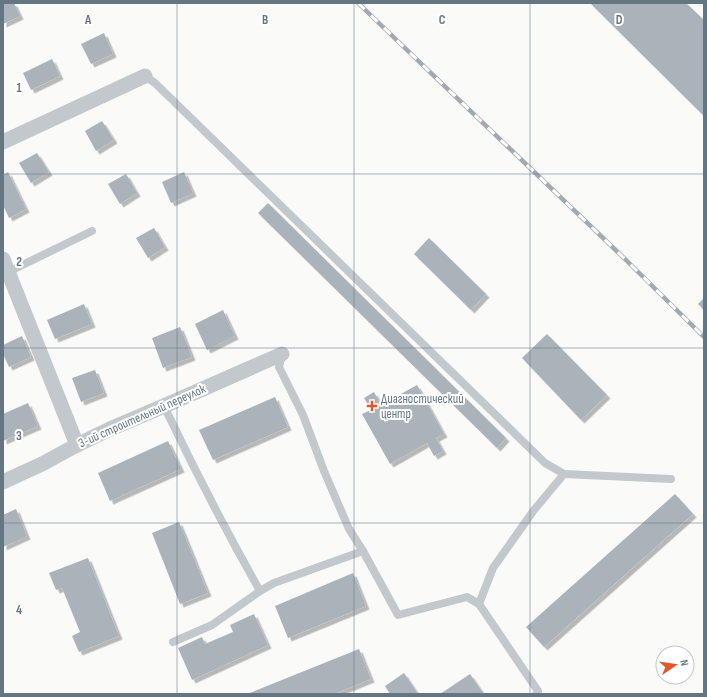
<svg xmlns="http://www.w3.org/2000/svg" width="707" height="697" viewBox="0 0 707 697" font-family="'Sofia Sans Condensed',sans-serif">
<defs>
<filter id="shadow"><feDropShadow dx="3.5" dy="3.5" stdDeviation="0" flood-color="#0004"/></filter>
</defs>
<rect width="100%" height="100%" fill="#fafaf8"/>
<g fill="#aab3b9" filter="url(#shadow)">
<polygon points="3,3 14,3 20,16 3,24"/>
<polygon points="590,3 686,3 704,20 704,116"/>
<polygon points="104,33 113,54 91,64 81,44"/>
<polygon points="52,59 60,76 31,90 23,73"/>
<polygon points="102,121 114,140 96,151 85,131"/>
<polygon points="37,153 49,172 31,183 19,163"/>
<polygon points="8,172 26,209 9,218 3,205 3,175"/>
<polygon points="184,172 193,193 171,203 162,182"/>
<polygon points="126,174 137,193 120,204 108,184"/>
<polygon points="268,203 506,438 497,448 258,213"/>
<polygon points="154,228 165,247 148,258 136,238"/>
<polygon points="429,238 486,294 471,310 414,254"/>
<polygon points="704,298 704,310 698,304"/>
<polygon points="84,304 92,324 55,339 47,320"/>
<polygon points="223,310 235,336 207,350 195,324"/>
<polygon points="180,327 192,357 163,368 152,338"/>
<polygon points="547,334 607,395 581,420 522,358"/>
<polygon points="22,336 31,357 9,367 3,354 3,345"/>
<polygon points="95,370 104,393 81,402 72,378"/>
<polygon points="417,385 444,434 436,438 443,451 434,456 427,443 390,464 362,414 371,410 364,398 374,392 381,405"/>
<polygon points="275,397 288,427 213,460 199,430"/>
<polygon points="28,403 38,426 3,441 3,414"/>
<polygon points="168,441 181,469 110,501 98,473"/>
<polygon points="675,494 693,514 544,647 526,627"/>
<polygon points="16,509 27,536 3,547 3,515"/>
<polygon points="179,522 208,593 180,604 152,533"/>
<polygon points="88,558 119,636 79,652 72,636 80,632 62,588 56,590 49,573"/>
<polygon points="353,573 366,606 288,638 275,606"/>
<polygon points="254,614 268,645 192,680 178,648 202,637 205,644 233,632 230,625"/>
<polygon points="359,649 371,679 334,694 247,694"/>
<polygon points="404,673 418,694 390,694 385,686"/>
<polygon points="470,674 483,693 481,694 440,694"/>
</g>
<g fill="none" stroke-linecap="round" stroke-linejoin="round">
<g stroke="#c3c8cc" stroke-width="8">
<polyline points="145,76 155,83 545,463 564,474 534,510 493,568 479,604"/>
<polyline points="6,273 92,231"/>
<polyline points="282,354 279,367 303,415 324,471 349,529 363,551 398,615 467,597 479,604 538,691 536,694"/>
<path d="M164 406C194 469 226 531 260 591"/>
<polyline points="564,474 671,479"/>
<polyline points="173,642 212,625 260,591 274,583 363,551"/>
</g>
<g stroke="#c3c8cc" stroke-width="15">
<polyline points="3,142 145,76"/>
<polyline points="3,259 77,445"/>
<polyline points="3,482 42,464 77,445 110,429 164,406 282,354"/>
</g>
<g stroke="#a2aab0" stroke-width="4.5">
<polyline id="rail" points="358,3 626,260 704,337"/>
</g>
<use href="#rail" stroke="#fff" stroke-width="3" stroke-dasharray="9" stroke-linecap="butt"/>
</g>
<path fill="none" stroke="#657683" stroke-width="1" stroke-opacity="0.55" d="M177 3V694M354 3V694M530 3V694M3 174H704M3 348H704M3 523H704"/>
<path fill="#e4572e" stroke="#fff" stroke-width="1.5" d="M370 400h4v4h4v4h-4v4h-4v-4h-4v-4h4z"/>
<g text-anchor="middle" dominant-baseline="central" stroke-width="4" stroke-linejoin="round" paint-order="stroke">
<g font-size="13" fill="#657683" stroke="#fff" text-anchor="start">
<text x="381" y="399">Диагностический<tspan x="381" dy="15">центр</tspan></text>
</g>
<g font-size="13" fill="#657683" stroke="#fff">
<text transform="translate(142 416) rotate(-24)">3-ий строительный переулок</text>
</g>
</g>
<g font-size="13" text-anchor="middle" font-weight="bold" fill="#657683" stroke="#fff" stroke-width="4" stroke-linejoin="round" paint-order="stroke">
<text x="88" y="24">A</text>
<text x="265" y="24">B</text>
<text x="442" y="24">C</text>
<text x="619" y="24">D</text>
<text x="19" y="92">1</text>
<text x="19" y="266">2</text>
<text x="19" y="440">3</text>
<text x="19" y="614">4</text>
</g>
<rect width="707" height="697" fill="none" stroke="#657683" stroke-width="8"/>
<g transform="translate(675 665) rotate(77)"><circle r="19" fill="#ffffff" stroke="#c1c8cd"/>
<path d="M0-3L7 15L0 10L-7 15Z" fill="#e4572e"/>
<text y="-6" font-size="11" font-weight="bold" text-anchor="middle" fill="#657683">N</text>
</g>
</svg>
